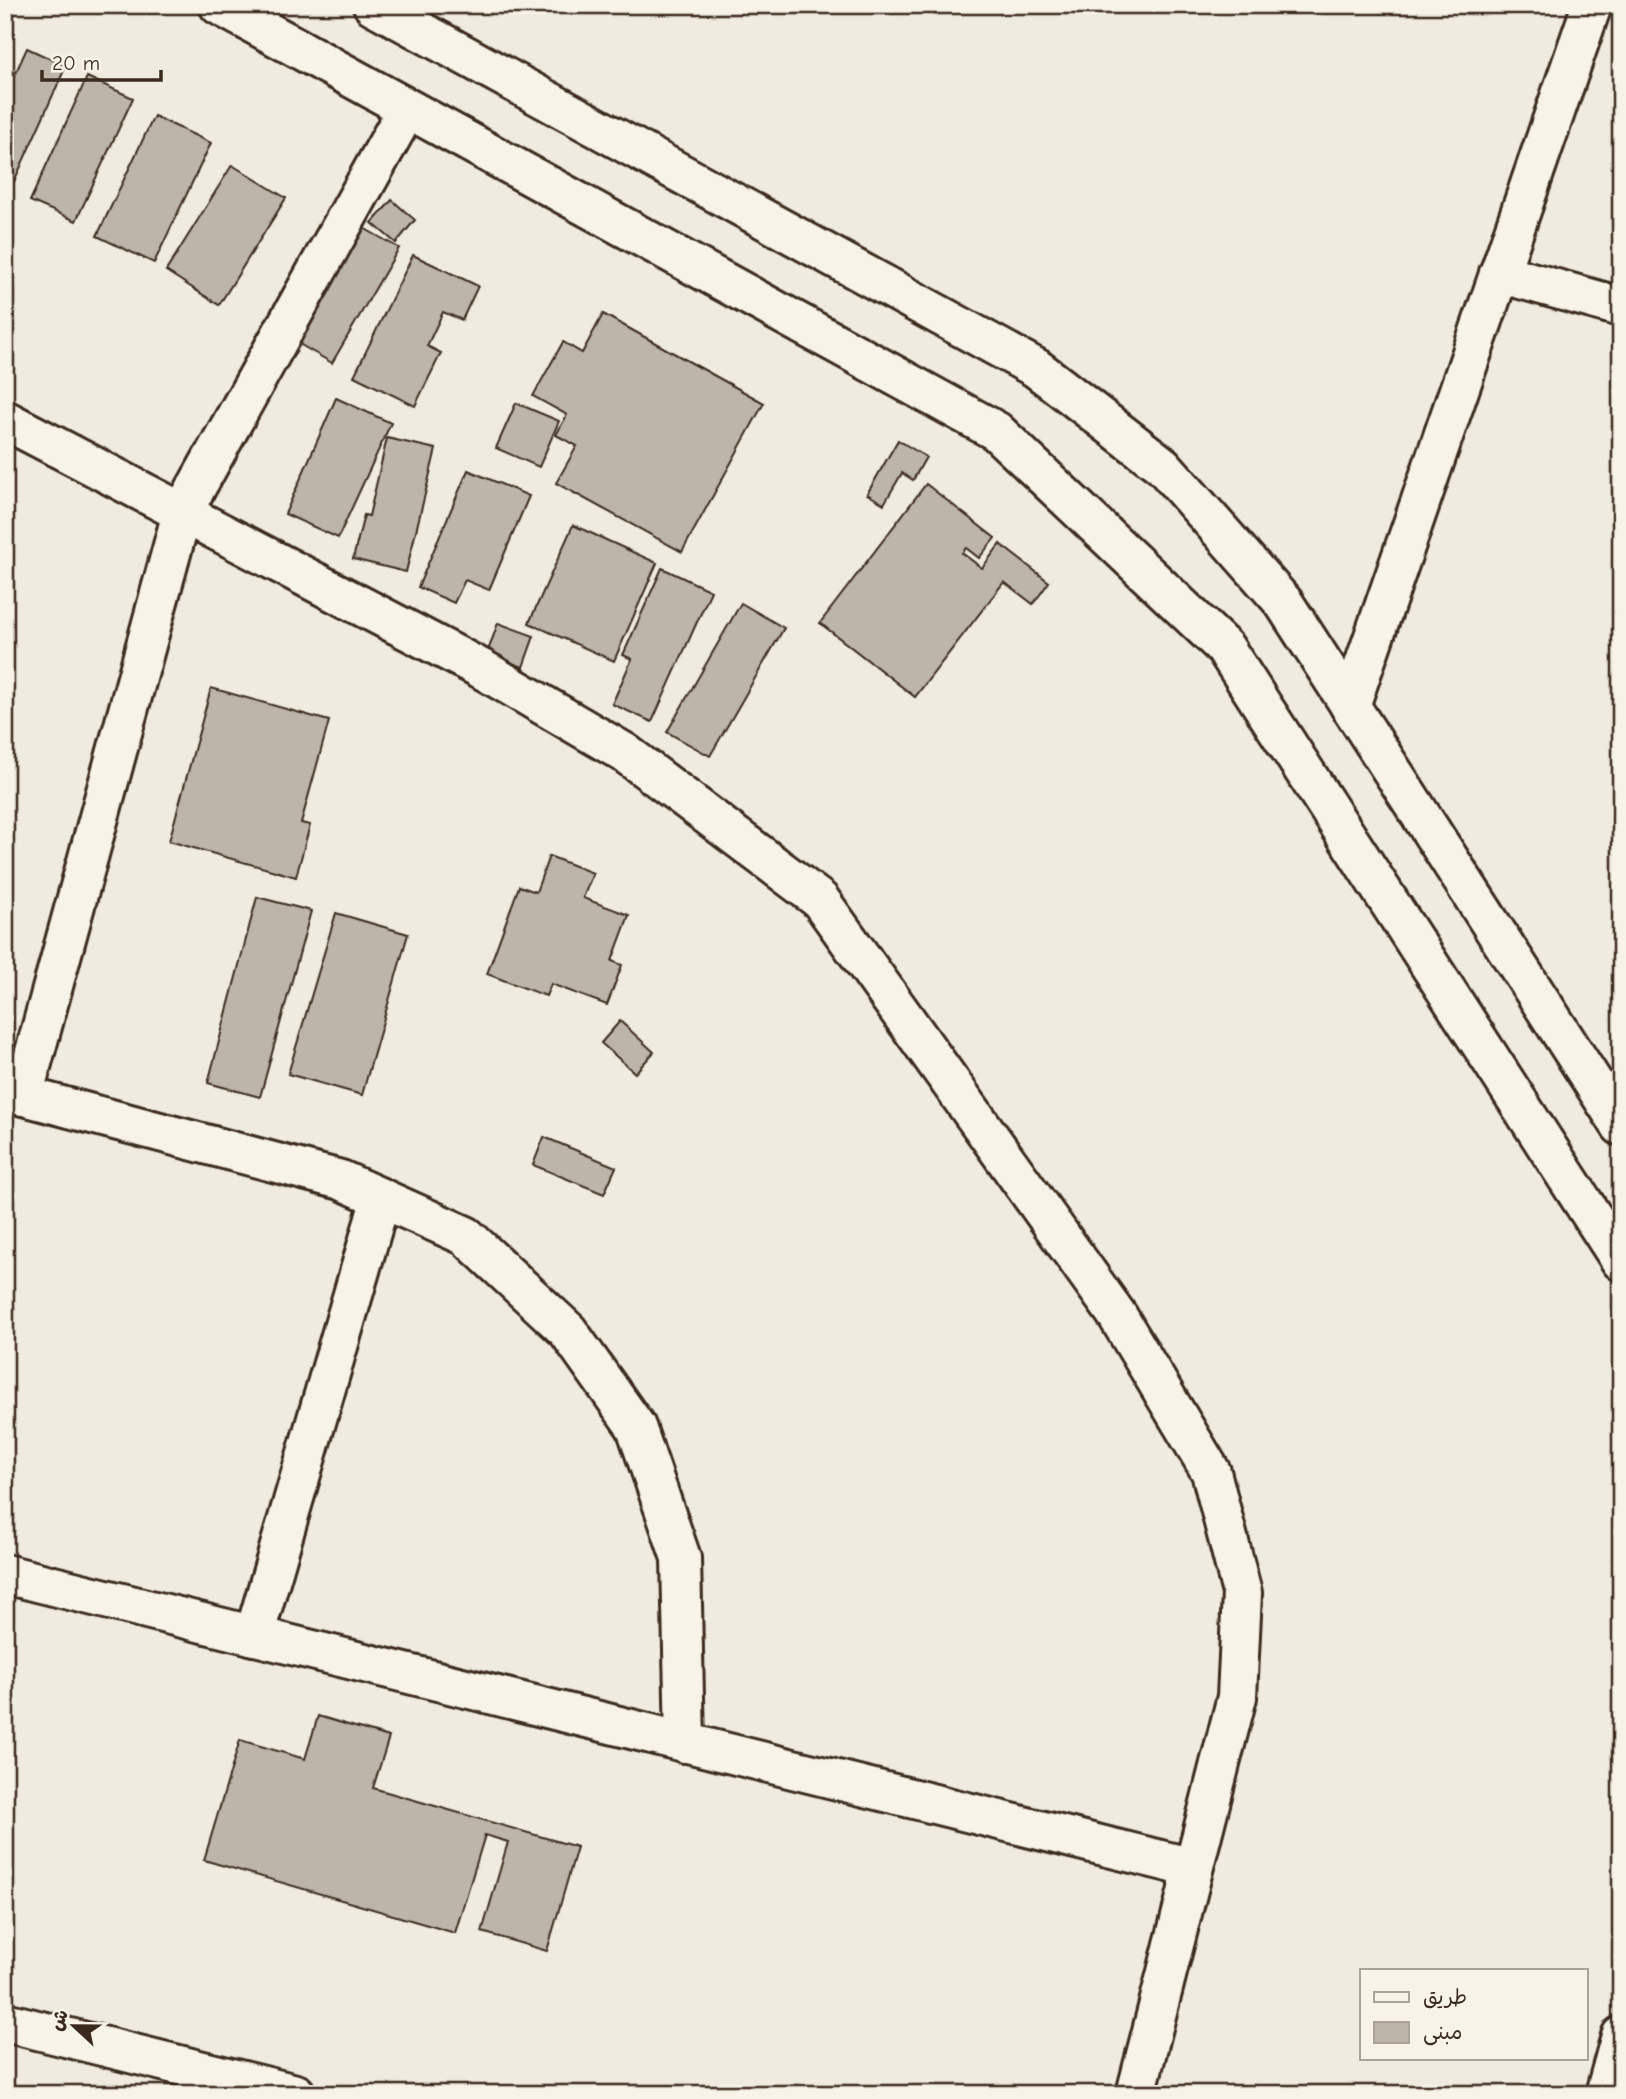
<svg xmlns="http://www.w3.org/2000/svg" width="1626" height="2099" viewBox="0 0 1626 2099" font-family="'Comic Neue','Playpen Sans Arabic',sans-serif">
<rect width="100%" height="100%" fill="#efebe0"/>
<filter id="ink" filterUnits="userSpaceOnUse"><feTurbulence type="fractalNoise" baseFrequency=".0143" numOctaves="2"/><feDisplacementMap in="SourceGraphic" scale="14" xChannelSelector="R" yChannelSelector="G"/><feConvolveMatrix kernelMatrix="1 2 1 2 8 2 1 2 1" color-interpolation-filters="sRGB"/></filter>
<g filter="url(#ink)">
<g fill="#bdb5aa" stroke="#3b2a1e" stroke-width="2">
<polygon points="27,48 66,66 12,186 5,183 5,96"/>
<polygon points="87,77 133,98 76,221 30,201"/>
<polygon points="154,116 211,143 154,263 97,236"/>
<polygon points="232,165 286,198 219,305 166,271"/>
<polygon points="392,200 415,220 396,243 372,223"/>
<polygon points="360,226 399,248 332,363 294,341"/>
<polygon points="413,255 478,286 462,320 443,312 427,346 441,353 415,406 354,376"/>
<polygon points="603,314 764,403 682,552 556,483 577,446 556,435 567,415 533,396 563,342 582,353"/>
<polygon points="336,398 391,423 338,538 285,514"/>
<polygon points="516,403 559,421 539,467 496,448"/>
<polygon points="387,438 436,449 406,572 353,559 364,515 369,516"/>
<polygon points="898,440 926,457 913,480 902,473 884,504 867,494"/>
<polygon points="468,470 529,496 489,590 465,580 454,603 418,587"/>
<polygon points="926,484 995,538 979,558 966,548 962,553 982,568 1000,544 1049,582 1033,604 1004,582 915,697 820,623"/>
<polygon points="573,525 657,563 614,661 529,623"/>
<polygon points="662,568 711,591 652,722 612,704 632,659 623,655"/>
<polygon points="741,603 784,628 710,756 667,732"/>
<polygon points="498,623 534,636 523,667 487,654"/>
<polygon points="211,688 329,721 301,823 310,825 296,877 169,841"/>
<polygon points="549,856 593,873 583,898 629,915 612,961 622,965 607,1005 551,984 546,996 487,974 519,886 536,892"/>
<polygon points="257,897 311,911 260,1097 208,1083"/>
<polygon points="336,913 408,934 362,1095 288,1074"/>
<polygon points="620,1021 654,1052 635,1073 601,1043"/>
<polygon points="544,1137 616,1167 604,1194 533,1165"/>
<polygon points="318,1716 389,1737 373,1788 577,1847 547,1951 482,1932 508,1842 485,1835 455,1933 204,1860 240,1740 305,1759"/>
</g>
<g fill="none" stroke-linecap="round" stroke-linejoin="round">
<g stroke="#3b2a1e" stroke-width="44">
<g id="minor">
<polyline points="219,5 996,431 1225,648 1621,1261"/>
<polyline points="373,5 1036,368 1163,466 1284,603 1621,1126"/>
<polyline points="1499,273 1621,307"/>
<polyline points="5,420 480,668 625,753 820,900 1117,1315 1211,1472 1242,1593 1237,1697 1136,2094"/>
<polyline points="1350,706 1592,5"/>
<polyline points="5,1091 341,1180 466,1236 568,1331 636,1427 681,1558 685,1743"/>
<polyline points="23,1096 182,513 407,109"/>
<polyline points="5,1574 1193,1868"/>
<polyline points="254,1636 381,1198"/>
<polyline points="5,2022 296,2094"/>
<polyline points="1605,2094 1621,2036"/>
</g>
</g>
<use href="#minor" stroke="#f7f3e8" stroke-width="38"/>
</g>
</g>
<rect width="1626" height="2099" fill="none" stroke="#f7f3e8" stroke-width="28"/>
<rect x="14" y="14" width="1598" height="2071" fill="none" stroke="#3b2a1e" stroke-width="2.5" filter="url(#ink)"/>
<rect x="1360" y="1969" width="228" height="91" fill="#f7f3e8" stroke="#aca397" stroke-width="2"/>
<rect x="1374" y="1992" width="35" height="10" fill="#f7f3e8" stroke="#aca397" stroke-width="2"/>
<text x="1423" y="2004" font-size="21" fill="#3b2a1e">طريق</text>
<rect x="1374" y="2022" width="35" height="21" fill="#bdb5aa" stroke="#aca397" stroke-width="2"/>
<text x="1423" y="2039" font-size="21" fill="#3b2a1e">مبنى</text>
<g transform="translate(74 2026) rotate(292)" stroke="#f7f3e8" stroke-width="5" paint-order="stroke">
<path d="M0-5L12 26L0 18L-12 26Z" fill="#3b2a1e"/>
<text y="-10" font-size="19" font-weight="bold" text-anchor="middle" fill="#3b2a1e">ش</text>
</g>
<path d="M42 70v10h119v-10" fill="none" stroke="#3b2a1e" stroke-width="3.5"/>
<text x="52" y="70" font-size="21" fill="#3b2a1e" stroke="#f7f3e8" stroke-width="5" paint-order="stroke">20 m</text>
</svg>
